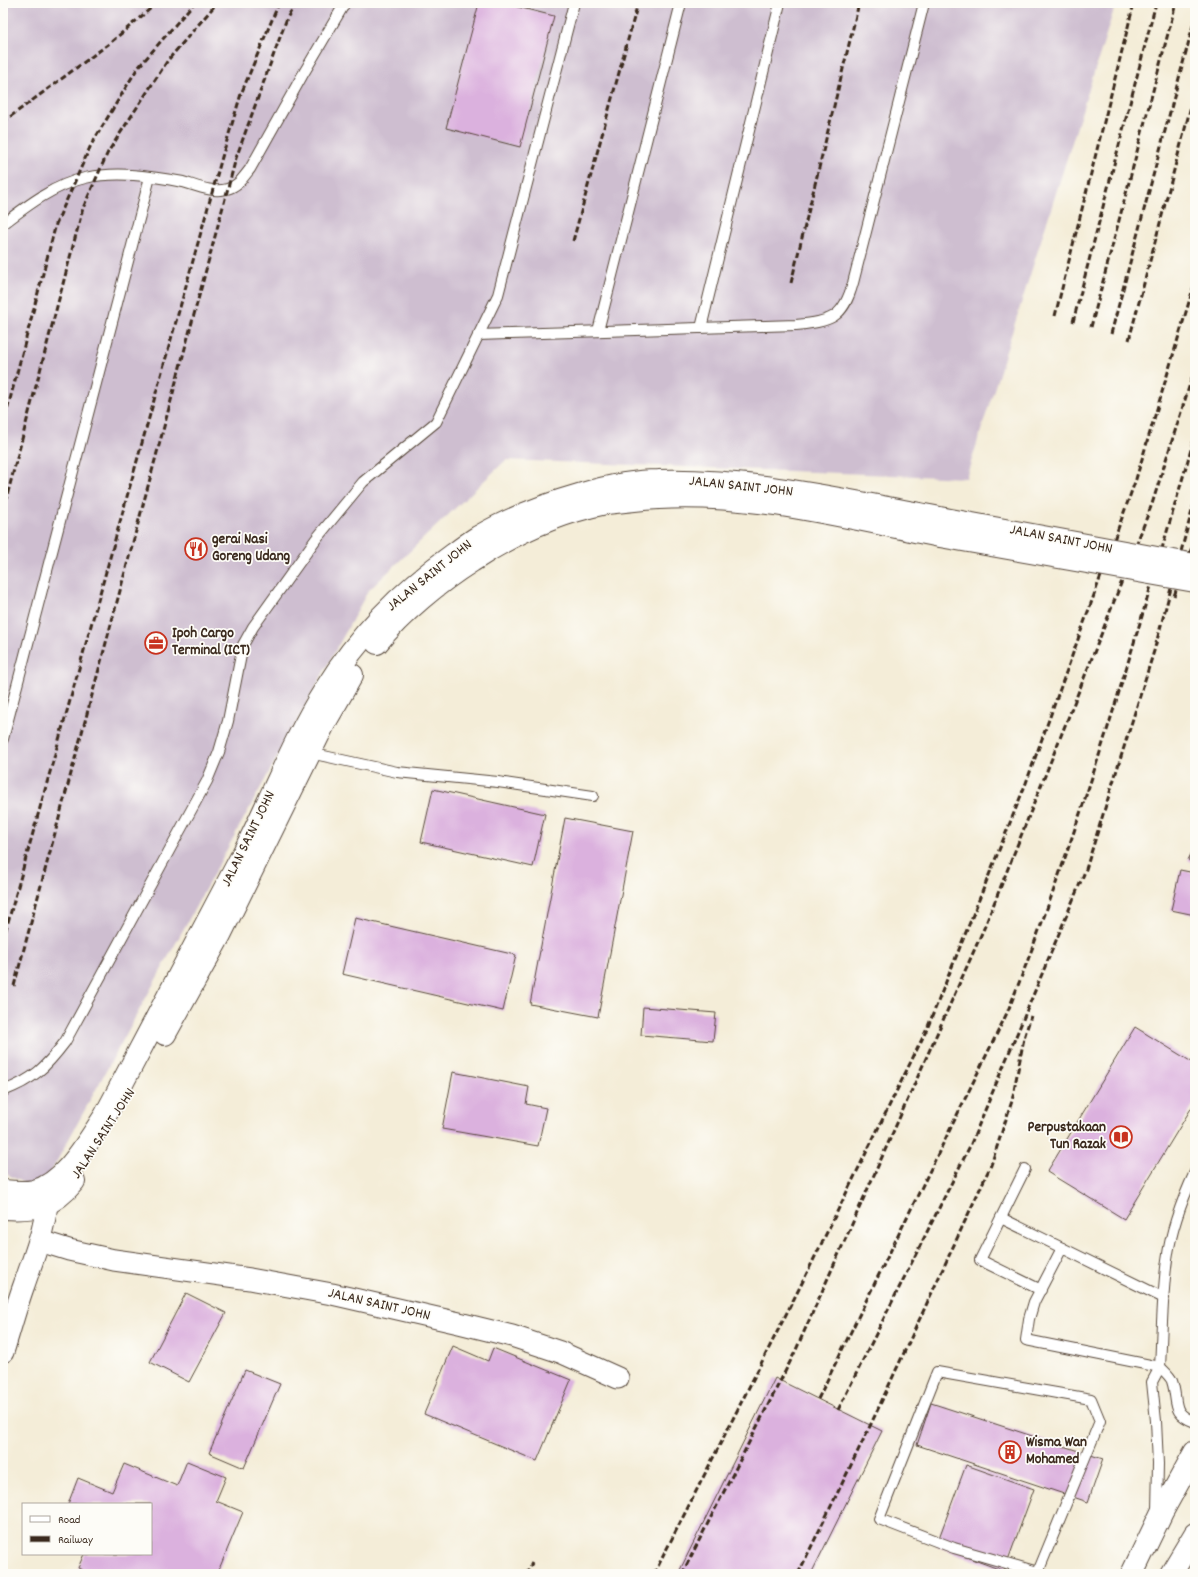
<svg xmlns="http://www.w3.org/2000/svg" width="1198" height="1577" viewBox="0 0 1198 1577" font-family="Dekko,sans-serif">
<rect width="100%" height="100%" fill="#fdfcf7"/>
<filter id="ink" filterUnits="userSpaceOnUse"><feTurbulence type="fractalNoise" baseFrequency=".025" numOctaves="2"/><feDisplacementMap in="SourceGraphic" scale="8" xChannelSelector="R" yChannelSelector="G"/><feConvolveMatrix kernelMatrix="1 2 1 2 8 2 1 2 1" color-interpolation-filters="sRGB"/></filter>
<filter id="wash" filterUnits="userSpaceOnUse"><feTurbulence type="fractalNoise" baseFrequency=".012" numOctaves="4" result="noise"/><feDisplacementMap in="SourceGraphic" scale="16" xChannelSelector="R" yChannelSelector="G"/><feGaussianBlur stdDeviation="0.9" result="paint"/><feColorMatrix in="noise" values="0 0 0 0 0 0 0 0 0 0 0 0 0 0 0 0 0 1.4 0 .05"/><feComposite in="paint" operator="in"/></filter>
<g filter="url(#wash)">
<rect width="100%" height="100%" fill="#f4edd8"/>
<polygon fill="#cebed0" points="3,3 1116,3 966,478 506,460 368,591 40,1192 3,1172"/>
<g id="blocks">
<g fill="#dbb1de">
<polygon points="479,3 502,3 554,16 520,147 446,128"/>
<polygon points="433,789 545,814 533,867 421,842"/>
<polygon points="565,818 633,831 598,1017 530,1004"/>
<polygon points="1195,846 1195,863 1188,860"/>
<polygon points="1180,870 1195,873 1195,915 1171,910"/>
<polygon points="355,918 516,955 503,1011 342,974"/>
<polygon points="643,1007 716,1013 713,1041 641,1035"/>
<polygon points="1135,1027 1195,1064 1195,1102 1124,1219 1047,1172"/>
<polygon points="453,1072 529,1087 526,1104 546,1108 538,1146 442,1129"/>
<polygon points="186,1293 226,1313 189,1382 150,1362"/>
<polygon points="453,1346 488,1361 493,1348 571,1380 537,1461 424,1414"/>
<polygon points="245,1370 280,1384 244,1468 209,1453"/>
<polygon points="775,1378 882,1431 811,1574 678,1574"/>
<polygon points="931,1403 1103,1459 1088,1502 917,1445"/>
<polygon points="187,1461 226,1477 216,1501 243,1512 217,1574 91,1574 78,1568 84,1554 151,1554 151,1504 68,1504 78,1478 112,1492 124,1464 177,1486"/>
<polygon points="966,1465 1034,1489 1004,1571 936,1546"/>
</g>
</g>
</g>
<g filter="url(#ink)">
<use href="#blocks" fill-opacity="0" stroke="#57473a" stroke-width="1"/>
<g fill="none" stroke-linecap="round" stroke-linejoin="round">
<g stroke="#57473a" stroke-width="12">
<g id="lane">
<path d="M3 224C28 205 54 185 85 178 117 171 151 176 183 182 197 186 212 193 227 189 238 186 243 178 250 169L302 76 345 3"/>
<polyline points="701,328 780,3"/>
<polyline points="598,331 681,3"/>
<path d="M478 335 796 325C831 321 843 319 853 283L924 3"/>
<polyline points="3,739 150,177"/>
<polyline points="310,753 397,772 498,782 593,796"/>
<path d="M3 1091C33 1080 46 1067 65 1042L207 781 219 752 228 721 243 645 253 627 316 539 363 482 436 422 498 295 574 3"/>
<polyline points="1025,1169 980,1260 1041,1290"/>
<polyline points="1001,1218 1164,1298"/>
<path d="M1062 1248 1034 1302 1029 1319 1026 1340 1160 1367C1164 1371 1170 1376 1172 1381 1179 1402 1170 1413 1195 1422"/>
<path d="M1157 1511 1158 1464 1156 1421 1152 1382 1160 1367C1162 1331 1162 1295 1167 1260 1171 1229 1182 1200 1195 1172"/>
<polyline points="1038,1572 1100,1421 1091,1399 937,1372 879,1519 954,1548 1038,1572 1043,1574"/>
</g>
</g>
<g stroke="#57473a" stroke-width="23">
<g id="street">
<polyline points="40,1241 69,1250 114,1260 250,1279 332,1294 459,1323 512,1336 560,1352 618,1378"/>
<path d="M3 1352C10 1330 16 1307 24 1285 35 1253 48 1222 48 1188"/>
</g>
</g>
<g stroke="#57473a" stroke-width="24">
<g id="secondary">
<path d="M377 643C401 613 439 582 472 561 512 534 558 513 606 503 615 502 625 501 634 500 736 488 840 516 940 536"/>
<polyline points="165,1034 220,935 324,724 352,675"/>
<path d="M3 1191C13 1192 24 1193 34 1191 65 1184 88 1141 105 1116 151 1029 197 942 243 854 271 800 292 742 325 690 358 636 402 591 454 554 462 548 470 542 478 537 510 518 547 504 582 494 606 487 633 481 658 481 751 478 853 502 945 519"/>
<path d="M3 1208C36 1210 53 1207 74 1181"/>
</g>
</g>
<g stroke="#57473a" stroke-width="24">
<g id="highway">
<polyline points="1132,1574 1162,1512 1195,1452"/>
<polyline points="1171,1574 1195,1534"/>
</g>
</g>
<use href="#lane" stroke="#fff" stroke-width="10"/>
<use href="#street" stroke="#fff" stroke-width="21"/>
<use href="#secondary" stroke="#fff" stroke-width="22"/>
<use href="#highway" stroke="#fff" stroke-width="22"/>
<g stroke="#3b2a1e" stroke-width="3" stroke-dasharray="6 3" stroke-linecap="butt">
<polyline points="3,122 110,43 157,3"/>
<polyline points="573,241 638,3"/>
<polyline points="791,283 859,3"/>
<polyline points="1055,316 1134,3"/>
<polyline points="1073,322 1156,3"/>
<polyline points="1091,327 1176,3"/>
<polyline points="1111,334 1195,18"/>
<polyline points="1129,340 1195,91"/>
<polyline points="3,426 56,224 91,145 137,69 194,3"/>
<polyline points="3,511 83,208 108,152 168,60 217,3"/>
<polyline points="1174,596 1195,539"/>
<polyline points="3,940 222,157 241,94 279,3"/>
<polyline points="14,986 236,158 287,18 296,3"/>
<path d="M818 1399 1007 1013C1083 825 1138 630 1195 436"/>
<polyline points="838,1410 970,1146 1086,869 1154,651 1195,500"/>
<polyline points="526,1574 532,1563"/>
<polyline points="654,1574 803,1281 927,1029 1026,783 1136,479 1195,282"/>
<polyline points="682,1574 795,1352 985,926 1090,663 1152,504 1195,368"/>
<polyline points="798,1574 871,1424 991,1165 1012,1101 1024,1038 1031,1016"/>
</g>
<g stroke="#57473a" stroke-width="24" stroke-linecap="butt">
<g id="secondary-bridge">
<polyline points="945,519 1195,565"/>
<polyline points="940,536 1195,581"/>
</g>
</g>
<use href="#secondary-bridge" stroke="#fff" stroke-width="22"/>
</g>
</g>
<defs>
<g id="restaurant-ring" transform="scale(1.15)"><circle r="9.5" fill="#fdfcf7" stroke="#c8321e" stroke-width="1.5"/><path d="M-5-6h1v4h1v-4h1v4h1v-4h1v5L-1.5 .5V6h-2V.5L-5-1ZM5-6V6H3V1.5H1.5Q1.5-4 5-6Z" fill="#c8321e"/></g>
<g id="office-ring" transform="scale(1.15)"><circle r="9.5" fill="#fdfcf7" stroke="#c8321e" stroke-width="1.5"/><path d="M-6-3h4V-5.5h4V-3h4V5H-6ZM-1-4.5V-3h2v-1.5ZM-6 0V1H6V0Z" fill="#c8321e"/></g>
<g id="library-ring" transform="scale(1.15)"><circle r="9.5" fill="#fdfcf7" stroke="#c8321e" stroke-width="1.5"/><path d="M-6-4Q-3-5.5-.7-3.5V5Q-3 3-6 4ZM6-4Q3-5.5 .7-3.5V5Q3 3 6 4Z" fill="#c8321e"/></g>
<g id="building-ring" transform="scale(1.15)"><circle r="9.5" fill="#fdfcf7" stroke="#c8321e" stroke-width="1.5"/><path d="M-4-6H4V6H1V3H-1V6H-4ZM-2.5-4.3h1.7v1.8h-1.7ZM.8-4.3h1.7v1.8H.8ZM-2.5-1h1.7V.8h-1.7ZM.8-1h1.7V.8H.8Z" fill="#c8321e"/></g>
</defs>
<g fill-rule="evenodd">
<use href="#restaurant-ring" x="196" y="549"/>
<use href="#office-ring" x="156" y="643"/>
<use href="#library-ring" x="1121" y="1137"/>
<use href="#building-ring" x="1010" y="1452"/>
</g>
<g text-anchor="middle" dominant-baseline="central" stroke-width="3.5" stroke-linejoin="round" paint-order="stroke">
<g font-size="15" fill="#3b2a1e" stroke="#fdfcf7">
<text transform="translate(741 487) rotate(6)">JALAN SAINT JOHN</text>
<text transform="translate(1061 540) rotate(11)">JALAN SAINT JOHN</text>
<text transform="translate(430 576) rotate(-39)">JALAN SAINT JOHN</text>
<text transform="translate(249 839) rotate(-64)">JALAN SAINT JOHN</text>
<text transform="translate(104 1134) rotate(-57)">JALAN SAINT JOHN</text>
<text transform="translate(379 1305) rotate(13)">JALAN SAINT JOHN</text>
</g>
<g font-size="15" font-weight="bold" fill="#3b2a1e" stroke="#fdfcf7" text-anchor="start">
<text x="212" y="540">gerai Nasi<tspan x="212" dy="17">Goreng Udang</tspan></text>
<text x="172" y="634">Ipoh Cargo<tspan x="172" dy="17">Terminal (ICT)</tspan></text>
<text x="1106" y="1128" text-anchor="end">Perpustakaan<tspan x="1106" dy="17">Tun Razak</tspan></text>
<text x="1026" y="1443">Wisma Wan<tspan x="1026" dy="17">Mohamed</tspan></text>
</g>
</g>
<rect width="1198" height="1577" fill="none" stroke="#fdfcf7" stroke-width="16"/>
<rect x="22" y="1503" width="130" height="52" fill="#fdfcf7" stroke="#afa8a0"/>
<rect x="30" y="1516" width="20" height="6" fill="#ffffff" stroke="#afa8a0"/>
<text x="58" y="1523" font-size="12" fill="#3b2a1e">Road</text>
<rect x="30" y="1536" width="20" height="6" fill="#3b2a1e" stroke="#afa8a0"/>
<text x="58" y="1543" font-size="12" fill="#3b2a1e">Railway</text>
</svg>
